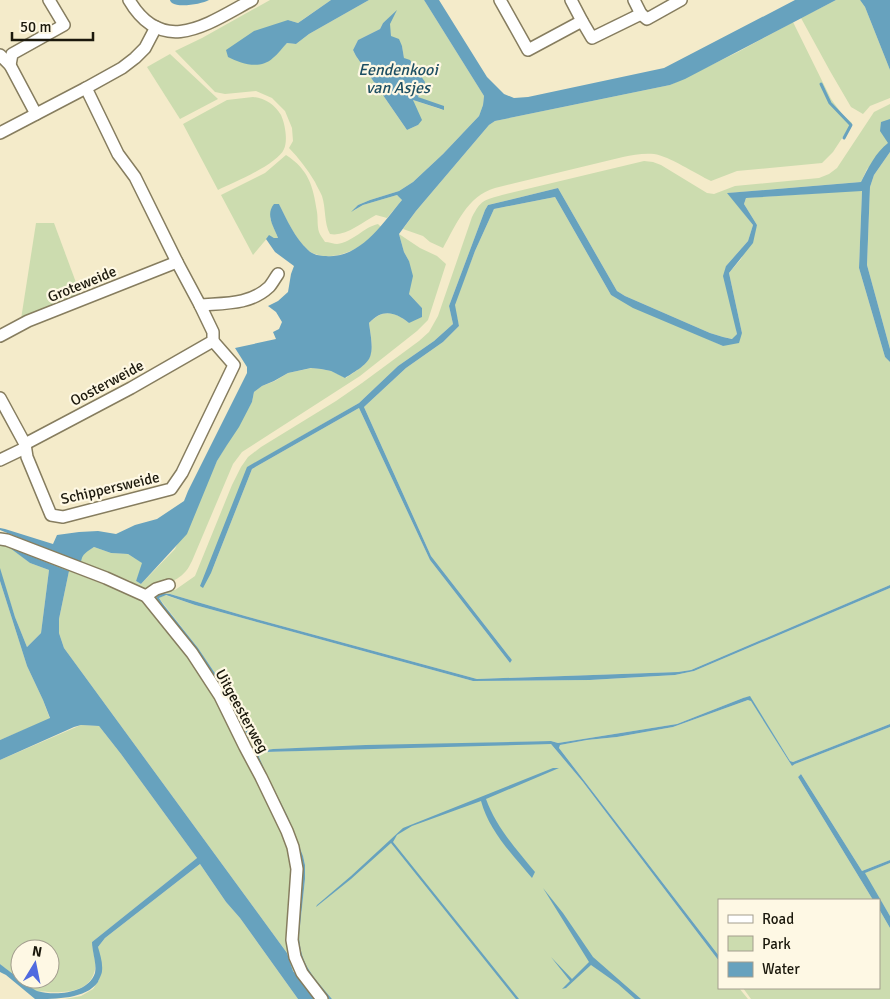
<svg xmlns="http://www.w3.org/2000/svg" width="890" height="999" viewBox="0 0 890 999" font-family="Signika,sans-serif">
<rect width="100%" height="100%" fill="#f4ebca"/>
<g fill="#ccdcaf" fill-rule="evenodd">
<path d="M270 0H331L302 20 298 23 288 20 272 59 287 43 296 44 309 34 369 0H424L484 96 483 105 479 116 443 154 413 182 399 191 370 200 358 205 353 211 363 205 397 195 402 200 387 218 376 215C362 222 346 237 330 234 324 224 326 208 322 196 320 191 317 187 315 182 307 169 299 158 289 148L293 141 292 128 285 111 272 98 256 91 225 94 215 92 175 51 202 38ZM396 12 389 24 391 37 402 46 404 58 424 88 418 97 443 110 413 100 418 125 407 130 356 56 353 50 358 40 380 29 383 23Z"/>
<polygon points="836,0 860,0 865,7 890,70 890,98 870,106 863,114 851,107 830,71 801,18"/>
<path d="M793 22 831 99 842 114 852 123 833 152 822 163 737 171 711 181C696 174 669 156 654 154 643 153 633 155 623 157L495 188C467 196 456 225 443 248L430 242 423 236 403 229 416 211 489 125 495 121 670 85 738 52Z"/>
<polygon points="170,54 218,99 180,119 147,67"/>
<path d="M253 97C265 98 275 105 281 115 285 124 288 140 284 149 278 164 233 183 218 190L183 124 227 100Z"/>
<path d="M890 104V151L867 169 861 182 728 193 753 225 748 241 726 266 737 334 733 339 723 337 710 333 625 296 617 291 558 188 488 205 485 210 449 306 453 324 434 341 398 366 359 403 248 467 211 573 252 469 359 408 430 560 510 663 512 660 431 556 364 407 406 368 443 342 459 326 454 305 475 251 494 209 555 197 611 295 723 346 742 333 729 273 741 259 757 225 744 204 746 198 862 190 859 268 885 357 890 362V585L691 670 678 672 477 679 245 616 170 594 165 593 156 598H151L166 588 175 590 195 576 232 485 241 467 248 457 261 447 336 401 362 383 419 341 429 332 438 316 472 217C481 200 484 200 502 195L644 161 653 162 661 165 707 193 714 194 735 186 819 178 829 174 837 168 874 112Z"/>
<polygon points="890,152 890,349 867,265 870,187 874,175"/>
<path d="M286 155C309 170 313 186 317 212 318 218 317 225 319 232 320 235 323 239 325 242 329 242 334 244 337 244 353 242 364 227 378 224L381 227C367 244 346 258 323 256 318 255 313 254 309 251 295 239 287 220 279 204L270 218 278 238H274L269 236 253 255 221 195 265 173Z"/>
<polygon points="36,223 54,223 81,296 21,319"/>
<path d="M399 234 420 248 437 256 446 264 428 320 417 331 360 376 242 452 233 464 192 561C190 564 189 568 186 571 176 583 157 587 143 592L129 585 131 581 81 563V558L85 552 94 547 111 553 128 554 143 563 136 581 141 584 175 549 217 461 252 402 254 392 262 386 275 381 288 373 312 368 321 369 331 371 346 378C354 372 370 364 371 352 373 345 370 332 369 323 383 309 394 311 409 323L422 308 409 294V261L404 252Z"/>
<polygon points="0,541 2,541 30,563 49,570 41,633 27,647 15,617 0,571"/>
<polygon points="69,571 136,597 151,610 177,638 221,701 291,851 297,968 293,971 287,953 64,648 59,633 59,619"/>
<polygon points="0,581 27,666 43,700 50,719 0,740"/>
<polygon points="890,588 890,724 793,762 790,761 750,697 743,698 677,724 558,743 551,741 273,749 258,751 239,709 198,648 159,598 165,595 195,605 473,681 590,680 675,675 694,671"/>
<polygon points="748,700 751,700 792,766 795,764 890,727 890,860 862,871 801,774 798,777 873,900 719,900 719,956 559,748 560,745 587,740 617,737 673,727"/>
<path d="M81 725 99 726 121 754 197 858 92 942C92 952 98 963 94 973 88 992 65 993 48 992 44 991 40 992 36 991 31 989 25 982 21 979H50V949H20V979L7 970 0 964V760Z"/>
<path d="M522 744H551L583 782 719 961V988H739L748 999H332C314 977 300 965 299 935L305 879V865L303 856 288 817 266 773 259 757 260 754 265 752Z"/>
<polygon points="890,863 890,916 864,873"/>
<polygon points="200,864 226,902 240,918 298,999 65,999 81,996 93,989 99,980 98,947 105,938"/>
<polygon points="879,909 890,928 890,999 751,999 743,988 879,988"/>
</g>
<g fill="#67a2be">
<path d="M170 0H209C202 4 179 8 172 3 171 2 170 1 170 0Z"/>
<path d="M331 0H369L309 34 296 44 287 43C282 48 278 54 273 58 260 70 242 64 228 57L226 50 254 31 288 20 298 23Z"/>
<path d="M424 0H439L487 77 504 94 514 98 528 97 664 68 795 0H836L685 79 670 85 495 121 489 125 416 211 399 234 404 252 409 261 413 276 409 294 422 308V317L409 323C394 311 382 309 369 323 370 331 373 346 371 353 370 364 354 372 345 378L331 371 321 369 311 368 288 373 274 381 262 386 254 392 252 402 239 427 227 445 217 461 187 534 141 584 136 581 142 563 128 554 111 553 94 547C88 551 81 554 81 563L0 530V528L5 529 53 544 57 535 79 532 98 531 116 534 135 525 157 519 184 501 188 491 247 373V367L235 348 276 339 273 332 279 329 282 322 276 312 268 306 278 301 288 292 291 274 294 266 275 252 266 239 269 235 274 238H278C274 227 265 215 274 204H279C287 220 295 238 308 250 313 255 320 256 326 256 360 259 383 223 402 200L397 195 363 205 351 212 358 205 370 200 399 191 413 182 443 154 479 116 483 105 484 96Z"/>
<polygon points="860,0 890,0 890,70 865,7"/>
<polygon points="397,10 390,24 391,36 399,39 402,46 404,58 410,60 425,82 424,87 418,97 444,106 444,110 413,100 422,120 418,125 407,130 356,56 353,50 358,40 380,29 383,23"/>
<path d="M890 119V152L874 175 870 187 867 265 890 349V362L885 357 859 268 862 191 746 198 744 204 757 225 753 243 729 273 742 333 739 343 723 346 633 308 611 295 555 197 494 209 475 251 455 305 459 326 443 342 406 368 364 407 431 556 512 660 510 663 430 560 359 408 252 469 211 573 203 588 200 586 247 467 359 403 398 366 434 341 453 324 449 306 485 210 488 205 558 188 617 291 625 296 710 333 723 337 732 339 737 334 723 276 726 266 748 241 753 225 727 193 861 182C868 168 876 152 888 143L880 131 881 122Z"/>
<path d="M10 548 69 571 59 619V633L64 648 287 953 293 971 315 999H298L240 918 226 902 200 864 105 938 98 947C100 954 103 963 102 971 102 974 99 979 98 982 86 999 56 999 35 999L6 975 0 972V964C7 970 15 975 22 980 26 983 32 989 37 991 55 996 88 994 95 973 97 963 92 952 92 942L197 858 121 754 99 726 81 725 74 727 0 760V740L50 718 43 700 27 666 0 581V568L15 617 27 647 41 633 49 570 30 563Z"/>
<path d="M890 585V588L694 671 675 675 590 680 473 681 195 605 166 595 159 598 163 604 198 648 239 709 251 737 249 739 234 706 203 658 156 598C159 593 165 593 170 594L245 616 477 679 678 672 691 670Z"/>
<path d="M750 696 790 761 793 762 890 724V727L795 764 792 766 751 701 748 700 673 727 617 737 587 740 560 745 559 748 719 956V961L583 782 551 744 265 752 260 754 259 757 266 773 288 817 303 856 305 865V879L299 935C300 965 314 977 332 999H329L309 973 302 961 299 948 298 929 303 879 302 861 299 849 295 836 255 754 258 751 273 749 366 745 551 741 558 743 677 724 743 698Z"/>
<path d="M553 768H559L545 774 486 799C496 827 516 849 535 872L532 878C512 854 489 831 481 801L412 826 397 835 393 842 519 999H516L391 843 351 879 316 907 317 905 351 876 403 828Z"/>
<polygon points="801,774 862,871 890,860 890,863 865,873 890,916 890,928 879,909 879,900 873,900 798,777"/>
<polygon points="543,888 563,913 593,957 641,999 635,999 618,984 591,965 566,988 562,989 570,981 551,957 572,979 589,962"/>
</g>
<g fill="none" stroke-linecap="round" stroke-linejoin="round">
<polyline stroke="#67a2be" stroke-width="3" points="821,84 830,103 851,125 844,138"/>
<g stroke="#867d5f" stroke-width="14">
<g id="minor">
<path d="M129 0C163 58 209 23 252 0"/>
<polyline points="500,0 528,50 582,21 592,38 641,14 647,19 681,0"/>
<polyline points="571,0 582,21"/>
<polyline points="634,0 641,14"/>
<polyline points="0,55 10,65 36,114"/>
<polyline points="10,65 12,54 64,25 49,0"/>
<polyline points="0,133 86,88 122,68 135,58 145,48 156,27"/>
<path d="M200 305C224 303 250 305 269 287 272 284 275 278 278 274"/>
<polyline points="0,336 28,321 177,262"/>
<polyline points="0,398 25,444 131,388 213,341 213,332 200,305 177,262 135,177 118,154 86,88"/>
<polyline points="25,444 27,457 51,515 63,517 171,489 182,473 234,365 213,341"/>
<polyline points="0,460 25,448"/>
<polyline points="0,539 7,540 106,578 146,596 192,653 220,696 245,747 261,777 287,831 293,847 297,869 292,940 295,957 302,973 322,999"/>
<polyline points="146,596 156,589 169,585"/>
</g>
</g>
<use href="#minor" stroke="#fff" stroke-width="11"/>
</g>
<g text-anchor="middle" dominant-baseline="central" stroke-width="4.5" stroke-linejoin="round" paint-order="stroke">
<g font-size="15" fill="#1b180c" stroke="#fef8e4">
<text transform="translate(82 284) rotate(-22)">Groteweide</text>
<text transform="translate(107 383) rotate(-28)">Oosterweide</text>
<text transform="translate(110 488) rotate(-13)">Schippersweide</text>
<text transform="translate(242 711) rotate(61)">Uitgeesterweg</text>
</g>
<g font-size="16" font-style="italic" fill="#1e4f63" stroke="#fef8e4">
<text x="398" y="70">Eendenkooi<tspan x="398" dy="18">van Asjes</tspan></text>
</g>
</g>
<rect x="718" y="899" width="162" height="90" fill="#fef8e4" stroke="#a39e8e"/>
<rect x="728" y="915" width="25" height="8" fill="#ffffff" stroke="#a39e8e"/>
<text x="762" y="924" font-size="15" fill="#1b180c">Road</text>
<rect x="728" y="936" width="25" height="15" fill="#ccdcaf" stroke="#a39e8e"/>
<text x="762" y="949" font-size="15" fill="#1b180c">Park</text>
<rect x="728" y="962" width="25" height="15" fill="#67a2be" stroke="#a39e8e"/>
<text x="762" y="974" font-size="15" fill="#1b180c">Water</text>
<g transform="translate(35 964) rotate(10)"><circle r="24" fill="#fef8e4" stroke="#a39e8e"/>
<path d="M0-4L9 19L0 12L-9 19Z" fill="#506adf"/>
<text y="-8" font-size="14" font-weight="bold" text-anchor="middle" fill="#1b180c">N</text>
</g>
<path d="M12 32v8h81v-8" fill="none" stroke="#1b180c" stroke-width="2.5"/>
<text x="20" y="32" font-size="15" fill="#1b180c" stroke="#fef8e4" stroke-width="4" paint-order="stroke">50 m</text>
</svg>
